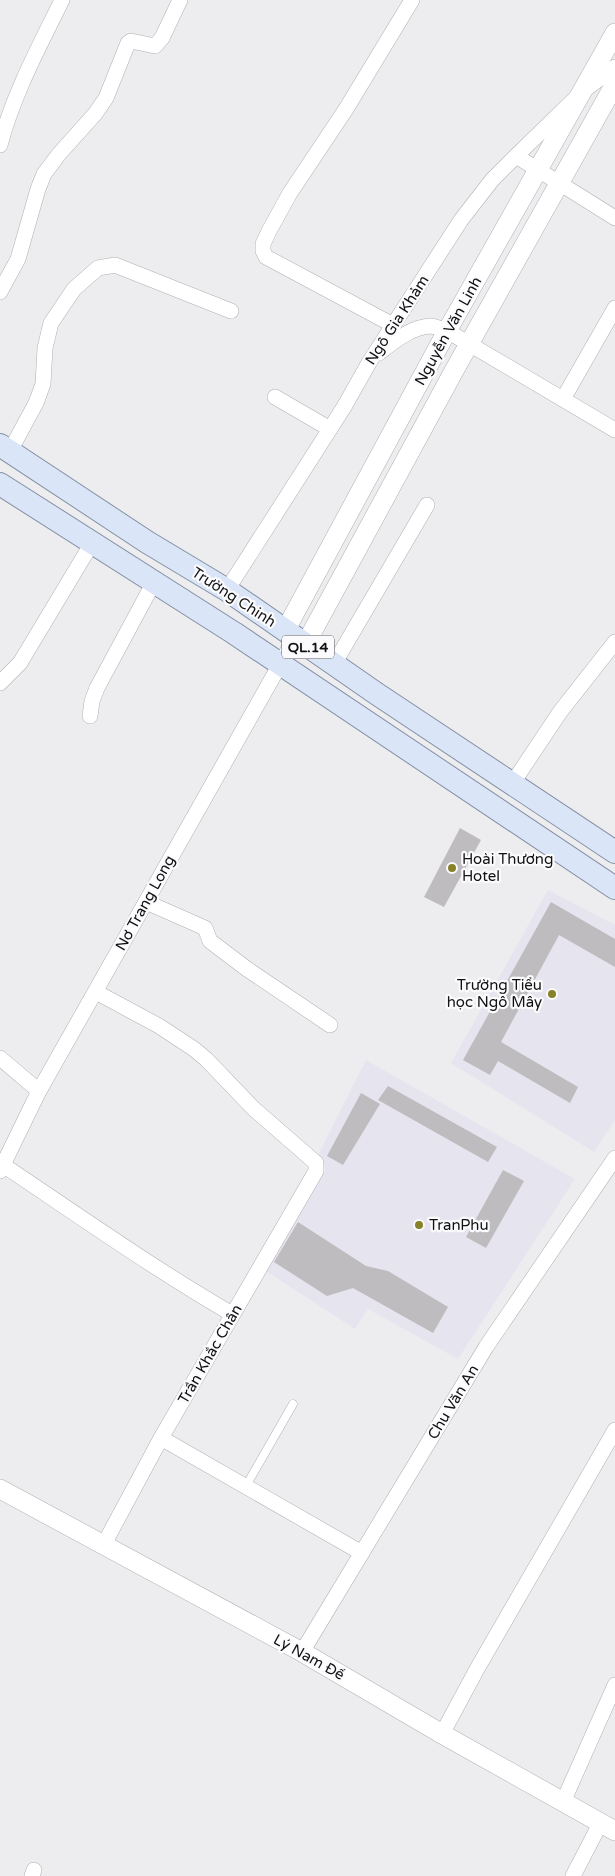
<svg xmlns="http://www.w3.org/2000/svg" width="615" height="1876" viewBox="0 0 615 1876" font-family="'Varela Round',sans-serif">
<rect width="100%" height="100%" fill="#ededf0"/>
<g fill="#e6e4ef">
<polygon points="548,890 615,925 615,1120 594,1152 451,1063"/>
<polygon points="366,1060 575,1179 458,1359 368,1309 355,1329 266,1271 326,1169 318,1155"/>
</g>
<g fill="#bebcbe">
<polygon points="460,828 481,840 444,907 424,897"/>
<polygon points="551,902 615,939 615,967 559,935 501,1042 578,1087 570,1103 498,1061 490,1075 463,1060"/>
<polygon points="388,1086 497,1147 488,1162 378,1100"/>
<polygon points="361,1093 380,1104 343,1165 327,1156"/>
<polygon points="503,1170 524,1181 486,1248 466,1237"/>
<polygon points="298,1222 366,1266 388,1271 448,1307 433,1333 353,1288 327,1296 274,1262"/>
</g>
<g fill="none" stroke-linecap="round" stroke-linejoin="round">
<g stroke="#b0afb2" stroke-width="9">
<polyline id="service" points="246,1486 293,1404"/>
</g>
<g stroke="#b0afb2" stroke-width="16">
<g id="minor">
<path d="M0 145C13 95 39 47 62 0"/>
<polyline points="516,156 615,218"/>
<polyline points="0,292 18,259 38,189 44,174 59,154 95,114 106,98 128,43 131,41 155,46 162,38 180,0"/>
<polyline points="393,325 266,257 263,251 263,244 269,231 290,193 346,109 412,0"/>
<path d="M379 353C393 342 411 327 430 326 436 326 443 330 449 332L615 430"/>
<polyline points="275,397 330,429"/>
<polyline points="563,399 615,308"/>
<polyline points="10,451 36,403 43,384 45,348 51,323 74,289 98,268 115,265 231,311"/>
<polyline points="227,590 344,407 370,361 461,220 492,180 516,156 583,91 615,67"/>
<polyline points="334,664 427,505"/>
<polyline points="0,683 20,663 92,543"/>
<polyline points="90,716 92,701 97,688 154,582"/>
<polyline points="512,784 560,712 615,642"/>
<polyline points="146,902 205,928 210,941 247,969 330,1025"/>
<polyline points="96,992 159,1026 194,1049 206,1059 254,1109 316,1163 316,1171 161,1438 103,1546"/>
<polyline points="0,1058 39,1091"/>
<path d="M3 1165C79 1216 153 1268 232 1314"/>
<polyline points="0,1171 39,1091 295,638"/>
<polyline points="161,1438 362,1553"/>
<polyline points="302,1652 486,1347 615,1158"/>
<polyline points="442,1734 477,1669 615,1430"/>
<polyline points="563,1802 615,1685"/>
<polyline points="32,1876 34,1870"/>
<polyline points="573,1876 601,1822"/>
</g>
</g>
<g stroke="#b0afb2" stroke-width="20">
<g id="tertiary">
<polyline points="285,631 447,331 615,33"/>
<polyline points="305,645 455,369 615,84"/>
<polyline points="0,1489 302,1652 442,1734 615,1831"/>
</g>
</g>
<g stroke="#8390a3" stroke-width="24">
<g id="primary">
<polyline points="0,445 147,542 227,590 377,694 615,852"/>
<polyline points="0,484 234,633 615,888"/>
</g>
</g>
<use href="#service" stroke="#fff" stroke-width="8"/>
<use href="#minor" stroke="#fff" stroke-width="15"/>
<use href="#tertiary" stroke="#fff" stroke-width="19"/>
<use href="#primary" stroke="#dae5f7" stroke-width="22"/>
</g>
<g fill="#85822a" stroke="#fbfafd" stroke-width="2">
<circle cx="452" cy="868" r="5"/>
<circle cx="552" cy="994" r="5"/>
<circle cx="419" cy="1225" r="5"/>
</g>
<g text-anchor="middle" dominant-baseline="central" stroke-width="4.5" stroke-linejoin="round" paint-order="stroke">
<rect fill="#fbfafd" stroke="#575758" stroke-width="1" x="282" y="635.5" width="52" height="23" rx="4"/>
<g font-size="14" font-weight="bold" fill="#111112">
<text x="308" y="647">QL.14</text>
</g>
<g font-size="15" fill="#111112" stroke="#fbfafd">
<text transform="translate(397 320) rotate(-57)">Ngô Gia Khảm</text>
<text transform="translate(448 331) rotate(-61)">Nguyễn Văn Linh</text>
<text transform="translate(234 597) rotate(33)">Trường Chinh</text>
<text transform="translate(145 903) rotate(-61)">Nơ Trang Long</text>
<text transform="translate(210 1354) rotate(-60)">Trần Khắc Chân</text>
<text transform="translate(453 1402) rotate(-59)">Chu Văn An</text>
<text transform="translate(309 1657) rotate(29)">Lý Nam Đế</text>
</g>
<g font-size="15" fill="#111112" stroke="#fbfafd" text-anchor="start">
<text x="462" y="859">Hoài Thương<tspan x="462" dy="17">Hotel</tspan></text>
<text x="542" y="985" text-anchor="end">Trường Tiểu<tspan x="542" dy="17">học Ngô Mây</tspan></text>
<text x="429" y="1225">TranPhu</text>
</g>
</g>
</svg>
